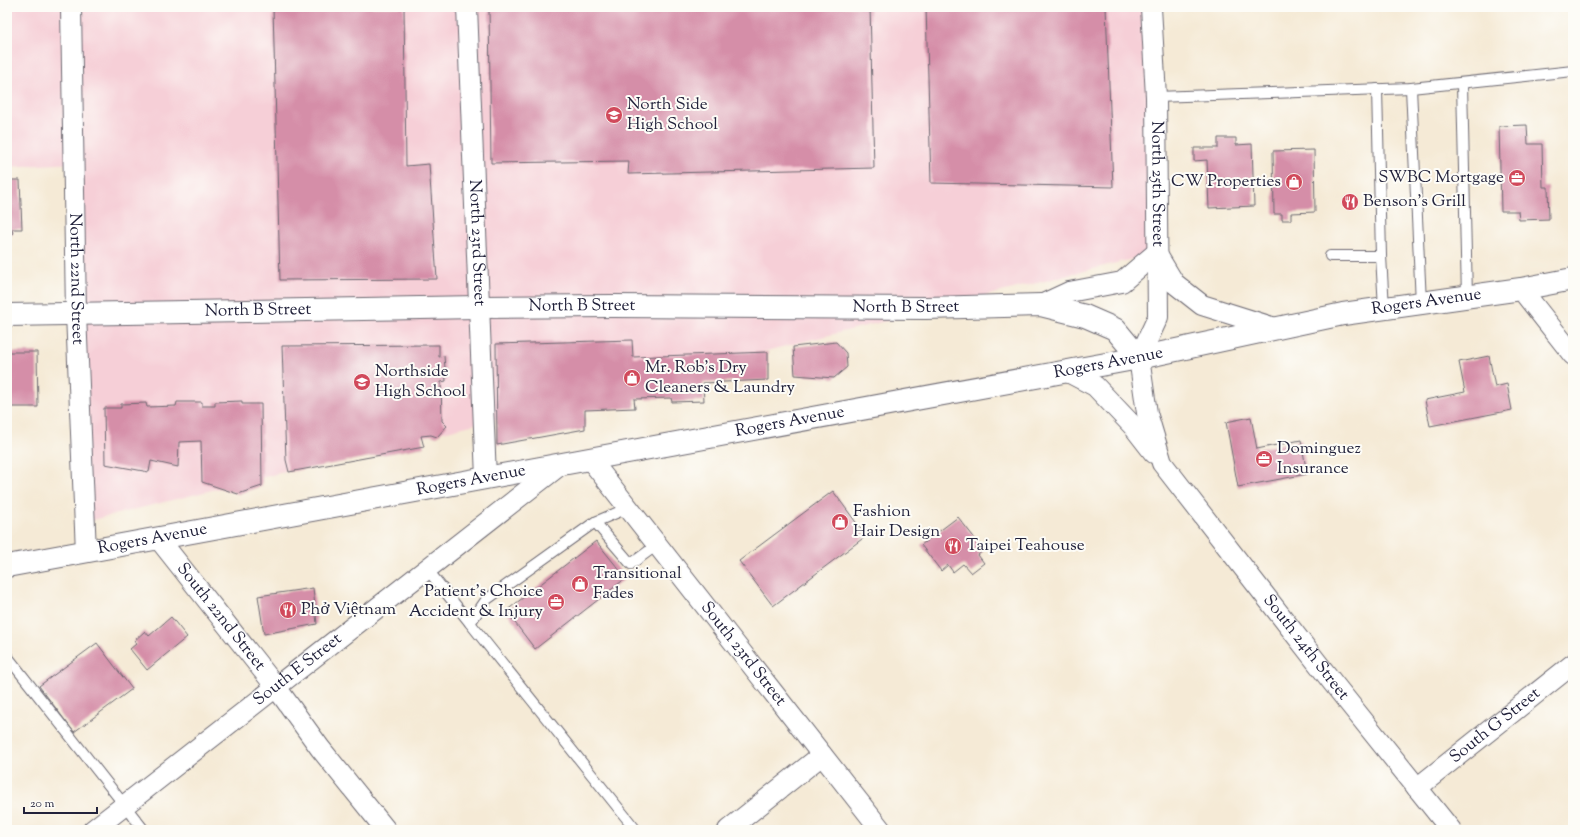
<svg xmlns="http://www.w3.org/2000/svg" width="1580" height="837" viewBox="0 0 1580 837" font-family="'Sorts Mill Goudy',serif">
<rect width="100%" height="100%" fill="#fdfcf7"/>
<filter id="ink" filterUnits="userSpaceOnUse"><feTurbulence type="fractalNoise" baseFrequency=".025" numOctaves="2"/><feDisplacementMap in="SourceGraphic" scale="8" xChannelSelector="R" yChannelSelector="G"/><feConvolveMatrix kernelMatrix="1 2 1 2 8 2 1 2 1" color-interpolation-filters="sRGB"/></filter>
<filter id="wash" filterUnits="userSpaceOnUse"><feTurbulence type="fractalNoise" baseFrequency=".012" numOctaves="4" result="noise"/><feDisplacementMap in="SourceGraphic" scale="16" xChannelSelector="R" yChannelSelector="G"/><feGaussianBlur stdDeviation="0.9" result="paint"/><feColorMatrix in="noise" values="0 0 0 0 0 0 0 0 0 0 0 0 0 0 0 0 0 1.4 0 .05"/><feComposite in="paint" operator="in"/></filter>
<g filter="url(#wash)">
<rect width="100%" height="100%" fill="#f5ead6"/>
<polygon fill="#f6cfd7" points="7,7 1152,7 1156,253 85,522 74,163 7,167"/>
<g id="blocks">
<g fill="#d58ea8">
<polygon points="273,7 404,7 406,166 429,164 437,279 280,280"/>
<polygon points="489,7 870,7 874,168 628,174 629,161 491,163"/>
<polygon points="926,7 1106,7 1113,187 931,183"/>
<polygon points="1527,125 1528,144 1542,144 1543,187 1548,187 1549,219 1519,220 1518,211 1501,211 1499,126"/>
<polygon points="1218,138 1236,138 1236,145 1252,144 1254,206 1209,208 1207,160 1194,161 1194,148 1218,148"/>
<polygon points="1314,150 1315,212 1291,213 1291,220 1282,220 1282,214 1274,214 1273,151"/>
<polygon points="7,180 20,180 22,229 12,229 13,234 7,234"/>
<polygon points="632,340 633,357 768,352 768,380 703,383 704,401 672,402 671,398 634,399 635,408 585,410 585,429 497,445 496,344"/>
<polygon points="836,342 846,353 847,367 834,378 795,375 793,347"/>
<polygon points="439,345 439,357 444,356 446,381 441,382 442,421 447,426 437,437 431,435 421,436 424,447 289,472 286,460 282,346"/>
<polygon points="7,352 37,352 38,407 7,407"/>
<polygon points="1489,356 1495,387 1507,384 1512,410 1430,426 1425,400 1465,392 1459,362"/>
<polygon points="242,401 242,404 261,404 262,486 238,494 202,482 201,441 179,442 178,467 151,461 149,472 105,464 104,408 121,408 121,404 146,403 147,407 176,406 177,402 202,402 202,406 215,406 215,402"/>
<polygon points="1251,417 1257,449 1301,440 1307,474 1238,487 1226,422"/>
<polygon points="833,491 866,536 773,606 739,561"/>
<polygon points="958,517 984,550 978,555 984,563 971,573 963,564 953,572 948,565 941,571 921,545"/>
<polygon points="596,541 626,578 535,649 506,611"/>
<polygon points="313,588 317,624 264,634 258,596"/>
<polygon points="171,617 187,637 147,670 130,649 136,644 134,641 145,631 149,636"/>
<polygon points="97,643 132,689 74,732 39,686"/>
</g>
</g>
</g>
<g filter="url(#ink)">
<use href="#blocks" fill-opacity="0" stroke="#6c6871" stroke-width="1"/>
<g fill="none" stroke-linecap="round" stroke-linejoin="round">
<g stroke="#6c6871" stroke-width="12">
<g id="service">
<polyline points="1462,84 1467,297"/>
<polyline points="1411,88 1421,303"/>
<polyline points="1156,97 1411,88 1573,71"/>
<polyline points="1330,256 1381,256 1377,89"/>
<polyline points="1381,256 1384,308"/>
<polyline points="595,522 631,564 657,545"/>
<polyline points="427,569 470,623 486,600 595,522 628,508"/>
<polyline points="470,623 636,830"/>
<polyline points="7,656 144,830"/>
</g>
</g>
<g stroke="#6c6871" stroke-width="22">
<g id="minor">
<path id="s1" d="M71 7 76 314 86 552"/>
<path id="s2" d="M467 7 486 478"/>
<path id="s3" d="M1151 7 1156 97 1158 317 1139 358 1147 413 1162 463 1333 683 1451 830"/>
<polyline points="1521,289 1573,355"/>
<polyline points="1041,305 1069,292 1122,282 1156,253 1174,283 1202,305 1275,328"/>
<polyline points="1066,371 1095,386 1133,426 1154,453"/>
<path id="s4" d="M590 459 881 830"/>
<path id="s5" d="M158 538 276 687 320 748 386 830"/>
<path id="s6" d="M1417 788 1573 664"/>
<path id="s7" d="M93 830 560 465"/>
<polyline points="728,830 822,755"/>
</g>
</g>
<g stroke="#6c6871" stroke-width="24">
<g id="tertiary">
<path id="s8" d="M7 315 478 307 613 306 926 308 1041 305 1085 316 1115 329 1139 358"/>
</g>
</g>
<g stroke="#6c6871" stroke-width="24">
<g id="primary">
<path id="s9" d="M7 566 1139 358 1343 314 1521 289 1573 279"/>
</g>
</g>
<use href="#service" stroke="#fff" stroke-width="10"/>
<use href="#minor" stroke="#fff" stroke-width="20"/>
<use href="#tertiary" stroke="#fff" stroke-width="22"/>
<use href="#primary" stroke="#fff" stroke-width="22"/>
</g>
</g>
<defs>
<g id="school-disc" transform="scale(0.9)"><circle r="9.5" fill="#d1495b" stroke="#fdfcf7"/><path d="M0-5L7-2L0 1L-7-2ZM-4 1L0 2.5L4 1V4Q0 6-4 4Z" fill="#fff"/></g>
<g id="office-disc" transform="scale(0.9)"><circle r="9.5" fill="#d1495b" stroke="#fdfcf7"/><path d="M-6-3h4V-5.5h4V-3h4V5H-6ZM-1-4.5V-3h2v-1.5ZM-6 0V1H6V0Z" fill="#fff"/></g>
<g id="shop-disc" transform="scale(0.9)"><circle r="9.5" fill="#d1495b" stroke="#fdfcf7"/><path d="M-5-2.5h2.3a2.7 3.5 0 0 1 5.4 0H5L5.5 6h-11ZM-1.5-2.5h3a1.5 2.3 0 0 0-3 0Z" fill="#fff"/></g>
<g id="restaurant-disc" transform="scale(0.9)"><circle r="9.5" fill="#d1495b" stroke="#fdfcf7"/><path d="M-5-6h1v4h1v-4h1v4h1v-4h1v5L-1.5 .5V6h-2V.5L-5-1ZM5-6V6H3V1.5H1.5Q1.5-4 5-6Z" fill="#fff"/></g>
</defs>
<g fill-rule="evenodd">
<use href="#school-disc" x="614" y="115"/>
<use href="#office-disc" x="1517" y="178"/>
<use href="#shop-disc" x="1294" y="182"/>
<use href="#restaurant-disc" x="1350" y="202"/>
<use href="#shop-disc" x="632" y="378"/>
<use href="#school-disc" x="362" y="382"/>
<use href="#office-disc" x="1264" y="459"/>
<use href="#shop-disc" x="840" y="522"/>
<use href="#restaurant-disc" x="953" y="546"/>
<use href="#shop-disc" x="580" y="584"/>
<use href="#office-disc" x="556" y="602"/>
<use href="#restaurant-disc" x="288" y="610"/>
</g>
<g text-anchor="middle" dominant-baseline="central" stroke-width="4" stroke-linejoin="round" paint-order="stroke">
<g font-size="17" fill="#22223b" stroke="#fdfcf7" text-anchor="start">
<text x="627" y="105">North Side<tspan x="627" dy="20">High School</tspan></text>
<text x="1504" y="178" text-anchor="end">SWBC Mortgage</text>
<text x="1281" y="182" text-anchor="end">CW Properties</text>
<text x="1363" y="202">Benson's Grill</text>
<text x="645" y="368">Mr. Rob's Dry<tspan x="645" dy="20">Cleaners &amp; Laundry</tspan></text>
<text x="375" y="372">Northside<tspan x="375" dy="20">High School</tspan></text>
<text x="1277" y="449">Dominguez<tspan x="1277" dy="20">Insurance</tspan></text>
<text x="853" y="512">Fashion<tspan x="853" dy="20">Hair Design</tspan></text>
<text x="966" y="546">Taipei Teahouse</text>
<text x="593" y="574">Transitional<tspan x="593" dy="20">Fades</tspan></text>
<text x="543" y="592" text-anchor="end">Patient's Choice<tspan x="543" dy="20">Accident &amp; Injury</tspan></text>
<text x="301" y="610">Phở Việtnam</text>
</g>
<g font-size="17" fill="#22223b" stroke="#fdfcf7">
<text stroke="none"><textPath href="#s3" startOffset="177">North 25th Street</textPath></text>
<text stroke="none"><textPath href="#s2" startOffset="236">North 23rd Street</textPath></text>
<text stroke="none"><textPath href="#s1" startOffset="272">North 22nd Street</textPath></text>
<text stroke="none"><textPath href="#s9" startOffset="1444">Rogers Avenue</textPath></text>
<text stroke="none"><textPath href="#s8" startOffset="575">North B Street</textPath></text>
<text stroke="none"><textPath href="#s8" startOffset="899">North B Street</textPath></text>
<text stroke="none"><textPath href="#s8" startOffset="251">North B Street</textPath></text>
<text stroke="none"><textPath href="#s9" startOffset="1120">Rogers Avenue</textPath></text>
<text stroke="none"><textPath href="#s9" startOffset="796">Rogers Avenue</textPath></text>
<text stroke="none"><textPath href="#s9" startOffset="472">Rogers Avenue</textPath></text>
<text stroke="none"><textPath href="#s9" startOffset="148">Rogers Avenue</textPath></text>
<text stroke="none"><textPath href="#s5" startOffset="101">South 22nd Street</textPath></text>
<text stroke="none"><textPath href="#s3" startOffset="697">South 24th Street</textPath></text>
<text stroke="none"><textPath href="#s4" startOffset="248">South 23rd Street</textPath></text>
<text stroke="none"><textPath href="#s7" startOffset="260">South E Street</textPath></text>
<text stroke="none"><textPath href="#s6" startOffset="100">South G Street</textPath></text>
</g>
</g>
<rect width="1580" height="837" fill="none" stroke="#fdfcf7" stroke-width="24"/>
<path d="M24 807v6h73v-6" fill="none" stroke="#22223b" stroke-width="2"/>
<text x="30" y="807" font-size="12" fill="#22223b" stroke="#fdfcf7" stroke-width="3" paint-order="stroke">20 m</text>
</svg>
